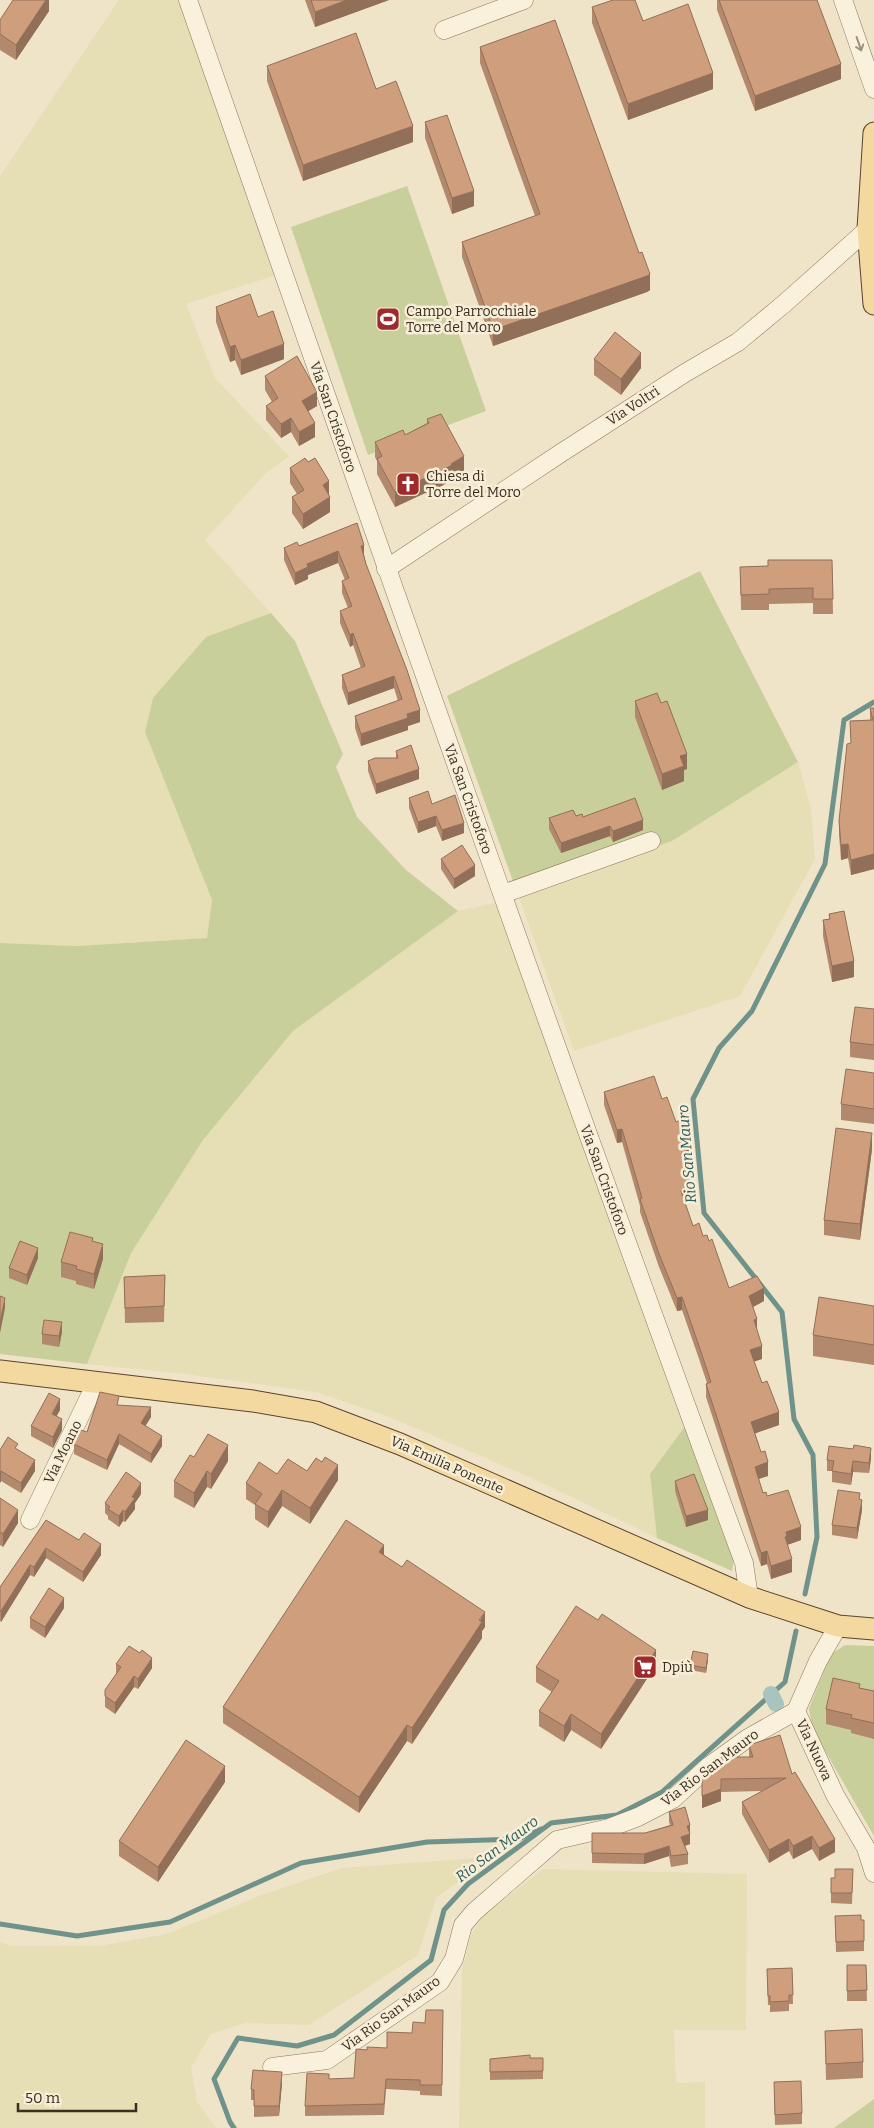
<svg xmlns="http://www.w3.org/2000/svg" width="874" height="2128" viewBox="0 0 874 2128" font-family="Bitter,serif">
<rect width="100%" height="100%" fill="#f0e4c8"/>
<g fill="#e6deb5">
<polygon points="119,0 182,0 276,275 186,304 215,378 289,456 266,473 205,540 271,613 206,637 153,698 145,732 212,900 207,938 77,946 0,943 0,176"/>
<polygon points="798,762 811,808 815,859 740,996 574,1051 519,898 672,841"/>
<polygon points="499,902 625,1265 686,1425 650,1474 657,1538 523,1474 387,1416 316,1392 185,1374 87,1364 131,1252 203,1140 293,1031 458,911"/>
<polygon points="478,1858 480,1866 436,1898 418,1955 309,2025 245,2023 211,2034 191,2068 197,2102 216,2128 0,2128 0,1942 11,1946 99,1946 167,1934 259,1896 342,1868"/>
<polygon points="543,1869 747,1874 746,2030 674,2030 676,2083 705,2082 705,2128 459,2128 462,1969 472,1933 485,1914"/>
</g>
<g fill="#c9cf9b">
<polygon points="407,186 486,411 368,455 291,227"/>
<polygon points="700,571 798,762 672,841 519,898 447,696"/>
<polygon points="271,613 295,641 343,754 336,767 357,817 406,870 458,911 293,1031 203,1140 131,1253 87,1364 0,1354 0,943 77,946 207,938 212,900 145,732 153,698 206,637"/>
<polygon points="686,1425 734,1559 732,1571 657,1538 650,1474"/>
<polygon points="845,1645 874,1646 874,1836 812,1728 809,1708 831,1654"/>
<polygon points="874,2099 874,2128 834,2128"/>
</g>
<g fill="none" stroke-linecap="round" stroke-linejoin="round">
<g stroke="#6f938a" stroke-width="5">
<polyline points="805,1594 817,1537 813,1455 794,1419 782,1312 704,1213 693,1099 719,1048 752,1011 825,864 844,720 874,702"/>
<polyline points="0,1924 77,1936 170,1922 301,1863 427,1842 519,1839 541,1829"/>
<polyline points="234,2128 230,2122 214,2079 238,2038 297,2046 334,2035 431,1960 444,1910 468,1884 551,1823 617,1815 662,1792 785,1682 796,1631"/>
</g>
<polyline stroke="#a9c4bc" stroke-width="16" points="771,1694 776,1704"/>
<g stroke="#8d765c" stroke-width="19">
<g id="minor">
<path d="M188 0C370 522 553 1044 744 1563L749 1597"/>
<polyline points="843,0 874,89"/>
<polyline points="444,30 524,0"/>
<polyline points="386,569 561,453 685,373 738,342 785,303 868,229"/>
<polyline points="503,894 651,841"/>
<polyline points="30,1520 96,1383"/>
<polyline points="838,1626 818,1661 796,1711 835,1795 866,1848 874,1873"/>
<polyline points="272,2067 327,2060 440,1982 454,1959 463,1925 474,1912 557,1840 609,1828 638,1817 673,1799 709,1766 748,1738 796,1711"/>
</g>
</g>
<g stroke="#5b4430" stroke-width="23">
<g id="major">
<polyline points="874,133 868,229 874,304"/>
<polyline points="0,1371 253,1401 316,1412 400,1444 749,1597 838,1626 874,1629"/>
</g>
</g>
<use href="#minor" stroke="#faf1dc" stroke-width="18"/>
<use href="#major" stroke="#f3d9a0" stroke-width="21"/>
</g>
<g fill="#b2896c">
<polygon points="49,0 49,11 16,60 0,50 0,20"/>
<polygon points="305,0 389,0 315,27"/>
<polygon points="717,0 817,0 841,79 755,111 717,10"/>
<polygon points="592,7 643,21 713,89 628,120 592,23"/>
<polygon points="480,47 650,290 647,292 493,346 462,257 462,242 535,216 480,63"/>
<polygon points="267,66 376,89 413,142 303,181 267,81"/>
<polygon points="425,122 474,206 452,214 425,138"/>
<polygon points="216,307 258,317 284,359 241,375 235,360 230,362 216,322"/>
<polygon points="594,359 641,368 621,395 594,375"/>
<polygon points="265,376 317,406 308,411 315,437 299,446 291,432 281,438 266,420 266,406 272,402 265,390"/>
<polygon points="427,419 464,472 452,478 452,480 436,489 436,488 395,507 377,474 377,461 375,457 375,442 405,435 427,423"/>
<polygon points="290,468 329,494 330,512 303,529 292,513 292,497 297,494 290,483"/>
<polygon points="357,523 366,564 420,722 408,726 408,730 361,746 355,728 355,716 398,701 394,688 348,705 342,688 342,675 361,668 353,645 350,647 340,623 340,611 348,608 342,593 342,581 345,580 338,563 308,575 308,579 295,585 284,560 284,548 299,546"/>
<polygon points="832,560 833,614 813,614 813,603 769,604 769,610 741,610 740,567 768,566"/>
<polygon points="635,701 661,703 687,769 684,770 684,781 662,790 635,717"/>
<polygon points="870,708 874,708 874,869 851,875 848,858 841,860 839,835 839,821 851,743 850,721 870,720"/>
<polygon points="396,751 419,779 376,794 368,771 368,761 396,758"/>
<polygon points="409,798 432,804 464,833 442,841 436,826 418,833 409,808"/>
<polygon points="576,816 583,817 643,830 613,842 610,836 561,853 549,829 549,818"/>
<polygon points="441,859 475,876 454,889 441,869"/>
<polygon points="829,914 854,977 832,982 823,936 823,920 829,919"/>
<polygon points="874,1009 874,1060 850,1057 850,1042"/>
<polygon points="874,1073 874,1124 841,1120 841,1104"/>
<polygon points="604,1092 662,1099 676,1122 689,1154 688,1155 690,1161 689,1174 693,1199 685,1202 693,1226 703,1236 729,1288 764,1301 753,1307 762,1359 754,1361 762,1383 779,1425 755,1433 768,1476 758,1479 763,1493 767,1496 801,1540 787,1545 792,1572 771,1579 767,1564 761,1566 706,1397 706,1384 707,1383 699,1359 682,1310 677,1311 659,1267 640,1212 640,1206 622,1142 617,1143 604,1105"/>
<polygon points="872,1149 860,1240 824,1235 824,1220"/>
<polygon points="93,1241 103,1259 94,1289 76,1284 76,1281 61,1277 61,1262"/>
<polygon points="38,1258 27,1285 9,1278 9,1268"/>
<polygon points="165,1275 164,1322 125,1323 124,1277"/>
<polygon points="874,1306 874,1365 813,1356 813,1335"/>
<polygon points="62,1332 59,1347 42,1344 42,1334"/>
<polygon points="119,1405 151,1417 145,1426 162,1446 151,1463 119,1444 107,1470 74,1454 74,1444 87,1432"/>
<polygon points="60,1410 56,1416 62,1430 53,1448 31,1436 31,1426"/>
<polygon points="0,1450 18,1450 35,1471 21,1493 1,1481 0,1483"/>
<polygon points="194,1457 228,1461 211,1489 207,1487 194,1508 174,1497 174,1481"/>
<polygon points="871,1458 869,1473 853,1472 851,1485 832,1482 832,1471 827,1471 827,1460"/>
<polygon points="307,1471 338,1480 310,1524 282,1506 268,1528 255,1519 255,1505 246,1499 246,1483 277,1474"/>
<polygon points="675,1481 708,1520 686,1527 675,1491"/>
<polygon points="141,1494 135,1503 135,1509 125,1522 123,1521 119,1527 108,1519 108,1516 105,1513 105,1503"/>
<polygon points="0,1498 18,1523 3,1547 0,1545"/>
<polygon points="860,1500 862,1510 857,1539 832,1535 832,1525"/>
<polygon points="46,1520 101,1555 83,1582 46,1558 34,1577 30,1575 1,1622 0,1621 0,1587"/>
<polygon points="384,1555 485,1627 482,1631 482,1638 412,1744 407,1741 359,1813 223,1723 223,1707"/>
<polygon points="64,1608 45,1638 30,1628 30,1618"/>
<polygon points="708,1659 706,1673 690,1670 690,1665"/>
<polygon points="116,1664 152,1668 138,1689 134,1687 115,1714 105,1707 105,1690 116,1674"/>
<polygon points="656,1665 601,1749 571,1730 564,1742 539,1726 539,1711 552,1692 536,1682 536,1667"/>
<polygon points="860,1688 874,1691 874,1739 851,1733 851,1730 826,1724 826,1709"/>
<polygon points="749,1745 792,1774 835,1852 819,1861 812,1849 793,1859 789,1851 769,1863 742,1814 742,1802 762,1791 721,1792 721,1801 702,1808 702,1774 749,1757"/>
<polygon points="225,1782 158,1882 119,1856 119,1841"/>
<polygon points="669,1812 690,1835 690,1844 685,1846 688,1854 688,1864 671,1867 669,1856 644,1864 592,1863 592,1833 645,1833 670,1825 669,1822"/>
<polygon points="853,1869 852,1904 831,1903 831,1878 835,1878"/>
<polygon points="835,1916 861,1920 864,1941 864,1951 836,1952"/>
<polygon points="847,1965 866,1965 867,2001 847,2001"/>
<polygon points="792,1968 793,2004 789,2004 789,2011 770,2012 770,2005 768,2005 767,1969"/>
<polygon points="443,2010 442,2096 420,2095 420,2091 386,2089 384,2115 305,2116 305,2106 329,2079 354,2078 387,2048 412,2033 425,2023"/>
<polygon points="825,2031 863,2062 863,2078 826,2080"/>
<polygon points="543,2058 543,2079 490,2080 490,2059"/>
<polygon points="282,2083 279,2116 254,2117 254,2100 251,2100 251,2089"/>
<polygon points="774,2092 802,2113 802,2124 775,2125"/>
</g>
<g fill="#916f58">
<polygon points="46,0 49,0 49,11 16,60 16,45"/>
<polygon points="347,0 389,0 315,27 315,12"/>
<polygon points="841,64 841,79 755,111 755,96"/>
<polygon points="713,73 713,89 628,120 628,104"/>
<polygon points="413,126 413,142 303,181 303,165"/>
<polygon points="474,191 474,206 452,214 452,198"/>
<polygon points="650,274 650,290 647,292 493,346 493,330"/>
<polygon points="284,344 284,359 241,375 241,360"/>
<polygon points="235,345 235,360 230,362 230,347"/>
<polygon points="641,353 641,368 621,395 621,379"/>
<polygon points="317,392 317,406 302,415 302,401"/>
<polygon points="291,418 291,432 281,438 281,424"/>
<polygon points="315,423 315,437 299,446 299,432"/>
<polygon points="464,456 464,472 452,478 452,480 436,489 436,474 451,464"/>
<polygon points="436,473 436,488 395,507 395,492"/>
<polygon points="329,481 329,497 323,485"/>
<polygon points="330,497 330,512 303,529 303,514"/>
<polygon points="364,545 364,557 361,546"/>
<polygon points="338,551 338,563 308,575 308,579 295,585 295,573 307,564"/>
<polygon points="353,633 353,645 350,647 350,635"/>
<polygon points="394,676 394,688 348,705 348,693"/>
<polygon points="420,710 420,722 408,726 408,730 361,746 361,734 407,714"/>
<polygon points="687,754 687,769 684,770 684,781 662,790 662,774 680,756"/>
<polygon points="419,769 419,779 376,794 376,784"/>
<polygon points="436,816 436,826 418,833 418,822"/>
<polygon points="643,820 643,830 613,842 613,831"/>
<polygon points="464,823 464,833 442,841 442,830"/>
<polygon points="610,826 610,836 561,853 561,843"/>
<polygon points="848,844 848,858 841,860 841,845"/>
<polygon points="874,854 874,869 851,875 851,860"/>
<polygon points="475,865 475,876 454,889 454,879"/>
<polygon points="854,961 854,977 832,982 832,966"/>
<polygon points="622,1129 622,1142 617,1143 617,1130"/>
<polygon points="872,1133 872,1149 860,1240 860,1224"/>
<polygon points="689,1141 689,1154 685,1158 685,1145"/>
<polygon points="693,1185 693,1199 681,1204 681,1191"/>
<polygon points="103,1244 103,1259 94,1289 94,1274"/>
<polygon points="38,1248 38,1258 27,1285 27,1275"/>
<polygon points="764,1288 764,1301 749,1309 749,1296"/>
<polygon points="682,1297 682,1310 677,1311 677,1298"/>
<polygon points="5,1298 5,1308 0,1333 0,1323"/>
<polygon points="757,1319 757,1332 754,1320"/>
<polygon points="62,1322 62,1332 59,1347 59,1336"/>
<polygon points="762,1346 762,1359 750,1363 750,1350"/>
<polygon points="60,1399 60,1410 52,1425 52,1414"/>
<polygon points="151,1407 151,1417 141,1433 141,1423"/>
<polygon points="779,1412 779,1425 751,1435 751,1422"/>
<polygon points="62,1419 62,1430 53,1448 53,1437"/>
<polygon points="119,1434 119,1444 107,1470 107,1460"/>
<polygon points="162,1436 162,1446 151,1463 151,1454"/>
<polygon points="228,1445 228,1461 211,1489 211,1474"/>
<polygon points="871,1448 871,1458 869,1473 869,1463"/>
<polygon points="35,1460 35,1471 21,1493 21,1483"/>
<polygon points="853,1461 853,1472 851,1485 851,1474"/>
<polygon points="768,1462 768,1476 755,1480 755,1467"/>
<polygon points="338,1465 338,1480 310,1524 310,1508"/>
<polygon points="1,1471 1,1481 0,1483 0,1473"/>
<polygon points="207,1471 207,1487 194,1508 194,1493"/>
<polygon points="141,1483 141,1494 135,1503 135,1509 125,1522 125,1512 132,1497"/>
<polygon points="282,1490 282,1506 268,1528 268,1512"/>
<polygon points="862,1500 862,1510 857,1539 857,1528"/>
<polygon points="18,1510 18,1523 3,1547 3,1534"/>
<polygon points="123,1510 123,1521 119,1527 119,1516"/>
<polygon points="708,1510 708,1520 686,1527 686,1516"/>
<polygon points="801,1527 801,1540 787,1545 785,1537 786,1532"/>
<polygon points="101,1544 101,1555 83,1582 83,1572"/>
<polygon points="384,1545 384,1561 379,1552"/>
<polygon points="46,1548 46,1558 34,1577 34,1567"/>
<polygon points="767,1551 767,1564 761,1566 761,1553"/>
<polygon points="792,1559 792,1572 771,1579 771,1566"/>
<polygon points="30,1565 30,1575 1,1622 1,1611"/>
<polygon points="64,1598 64,1608 45,1638 45,1627"/>
<polygon points="485,1612 485,1627 482,1631 482,1638 412,1744 412,1728"/>
<polygon points="656,1650 656,1665 601,1749 601,1734"/>
<polygon points="708,1654 708,1659 706,1673 706,1668"/>
<polygon points="152,1658 152,1668 138,1689 138,1679"/>
<polygon points="134,1676 134,1687 115,1714 115,1703"/>
<polygon points="571,1714 571,1730 564,1742 564,1726"/>
<polygon points="407,1725 407,1741 359,1813 359,1797"/>
<polygon points="225,1766 225,1782 158,1882 158,1867"/>
<polygon points="721,1789 721,1801 702,1808 702,1796"/>
<polygon points="690,1825 690,1844 681,1847 681,1837 687,1826"/>
<polygon points="812,1836 812,1849 793,1859 793,1846"/>
<polygon points="789,1839 789,1851 769,1863 769,1850"/>
<polygon points="835,1839 835,1852 819,1861 819,1848"/>
<polygon points="669,1846 669,1856 644,1864 644,1854"/>
<polygon points="282,2072 282,2083 279,2116 279,2106"/>
</g>
<g fill="#cf9f7d" stroke="#916f58">
<polygon points="13,0 46,0 16,45 0,34 0,20"/>
<polygon points="311,0 347,0 315,12"/>
<polygon points="613,0 635,0 643,21 688,4 713,73 628,104 592,7"/>
<polygon points="719,0 817,0 841,64 755,96"/>
<polygon points="555,20 639,253 642,252 650,274 647,276 493,330 462,242 540,214 480,47"/>
<polygon points="356,33 376,89 396,81 413,126 303,165 267,66"/>
<polygon points="447,115 474,191 452,198 425,122"/>
<polygon points="250,294 258,317 273,311 284,344 241,360 235,345 230,347 216,307"/>
<polygon points="615,332 641,353 621,379 594,359"/>
<polygon points="297,356 317,392 302,401 315,423 299,432 291,418 281,424 266,406 278,398 265,376"/>
<polygon points="441,414 464,456 451,464 452,465 436,474 436,473 395,492 377,459 382,456 375,442 403,430 405,435 429,423 427,419"/>
<polygon points="305,458 308,462 315,458 329,481 323,485 330,497 303,514 292,497 304,490 290,468"/>
<polygon points="357,523 364,545 361,546 366,564 407,670 420,710 407,714 408,718 361,734 355,716 402,699 394,676 348,693 342,675 365,666 353,633 350,635 340,611 352,606 342,581 349,578 338,551 307,564 308,567 295,573 284,548 297,542 299,546"/>
<polygon points="768,560 832,560 833,599 813,599 813,588 769,589 769,594 741,595 740,567 768,566"/>
<polygon points="657,693 661,703 667,701 687,754 680,756 684,766 662,774 635,701"/>
<polygon points="870,708 874,708 874,854 851,860 848,844 841,845 839,821 847,744 851,743 850,721 873,720"/>
<polygon points="411,745 419,769 376,784 368,761 375,758 398,758 396,751"/>
<polygon points="428,791 432,804 455,795 464,823 442,830 436,816 418,822 409,798"/>
<polygon points="635,798 643,820 613,831 610,826 561,843 549,818 573,810 576,816 582,814 583,817"/>
<polygon points="462,845 475,865 454,879 441,859"/>
<polygon points="844,911 854,961 832,966 823,920 830,919 829,914"/>
<polygon points="855,1007 874,1009 874,1045 850,1042"/>
<polygon points="846,1069 874,1073 874,1109 841,1104"/>
<polygon points="654,1076 662,1099 667,1097 676,1122 683,1119 689,1141 685,1145 690,1161 686,1162 693,1185 681,1191 693,1226 699,1223 703,1236 707,1235 709,1241 712,1239 729,1288 757,1276 764,1288 749,1296 757,1319 754,1320 762,1346 750,1350 762,1383 767,1381 779,1412 751,1422 761,1452 765,1451 768,1462 755,1467 763,1493 766,1492 767,1496 788,1490 801,1527 786,1532 787,1536 785,1537 792,1559 771,1566 767,1551 761,1553 706,1384 711,1382 699,1346 682,1297 677,1298 659,1254 640,1199 642,1198 622,1129 617,1130 604,1092"/>
<polygon points="836,1128 872,1133 860,1224 824,1220"/>
<polygon points="70,1232 93,1238 92,1241 103,1244 94,1274 76,1269 77,1266 61,1262"/>
<polygon points="20,1241 38,1248 27,1275 9,1268"/>
<polygon points="165,1275 164,1306 125,1308 124,1277"/>
<polygon points="0,1296 5,1298 0,1323"/>
<polygon points="819,1297 874,1306 874,1345 813,1335"/>
<polygon points="44,1320 62,1322 59,1336 42,1334"/>
<polygon points="100,1392 119,1396 117,1405 151,1407 141,1423 162,1436 151,1454 119,1434 107,1460 74,1444 81,1430 87,1432"/>
<polygon points="49,1393 60,1399 52,1414 62,1419 53,1437 31,1426"/>
<polygon points="208,1434 228,1445 211,1474 207,1471 194,1493 174,1481 190,1455 194,1457"/>
<polygon points="8,1437 18,1444 15,1448 35,1460 21,1483 1,1471 0,1473 0,1450"/>
<polygon points="854,1445 871,1448 869,1463 853,1461 851,1474 832,1471 834,1461 827,1460 829,1446 853,1449"/>
<polygon points="325,1457 338,1465 310,1508 282,1490 268,1512 255,1504 262,1494 246,1483 259,1462 277,1474 288,1459 307,1471 316,1458 322,1462"/>
<polygon points="126,1472 141,1483 132,1497 135,1498 125,1512 123,1510 119,1516 108,1509 110,1507 105,1503"/>
<polygon points="694,1474 708,1510 686,1516 675,1481"/>
<polygon points="838,1490 860,1493 859,1499 862,1500 857,1528 832,1525"/>
<polygon points="0,1498 18,1510 3,1534 0,1532"/>
<polygon points="46,1520 79,1540 84,1533 101,1544 83,1572 46,1548 34,1567 30,1565 1,1611 0,1611 0,1587"/>
<polygon points="346,1520 384,1545 379,1552 402,1567 407,1560 485,1612 479,1620 482,1622 412,1728 407,1725 359,1797 223,1707"/>
<polygon points="49,1588 64,1598 45,1627 30,1618"/>
<polygon points="576,1606 598,1620 602,1614 656,1650 601,1734 571,1714 564,1726 539,1711 559,1681 536,1667"/>
<polygon points="129,1646 140,1653 142,1650 152,1658 138,1679 134,1676 115,1703 105,1696 105,1690 121,1667 116,1664"/>
<polygon points="693,1651 708,1654 706,1668 690,1665"/>
<polygon points="833,1678 860,1684 859,1688 874,1691 874,1723 851,1718 852,1715 826,1709"/>
<polygon points="780,1735 792,1774 795,1772 835,1839 819,1848 812,1836 793,1846 789,1839 769,1850 742,1802 786,1778 721,1779 721,1789 702,1796 702,1774 722,1757 753,1757 749,1745"/>
<polygon points="186,1740 225,1766 158,1867 119,1841"/>
<polygon points="685,1807 690,1825 687,1826 690,1834 681,1837 688,1854 671,1856 669,1846 644,1854 592,1853 592,1833 645,1833 673,1825 669,1812"/>
<polygon points="835,1869 853,1869 852,1893 831,1893 831,1878 835,1878"/>
<polygon points="861,1915 861,1920 864,1920 864,1941 836,1942 835,1916"/>
<polygon points="847,1965 866,1965 867,1990 847,1991"/>
<polygon points="792,1968 793,1995 789,1995 789,2001 770,2002 770,1996 768,1996 767,1969"/>
<polygon points="426,2010 443,2010 442,2085 420,2085 420,2080 386,2079 384,2104 305,2106 307,2073 329,2074 329,2079 354,2078 356,2049 367,2050 367,2047 387,2048 387,2032 412,2033 413,2022 425,2023"/>
<polygon points="862,2029 863,2062 826,2064 825,2031"/>
<polygon points="530,2055 530,2058 543,2058 543,2071 490,2072 490,2059"/>
<polygon points="253,2070 282,2072 279,2106 254,2106 254,2090 251,2089"/>
<polygon points="801,2081 802,2113 775,2115 774,2082"/>
</g>
<defs><path id="oneway-shaft" d="M-6 0H5M1.5-3L5.5 0L1.5 3" fill="none" stroke-width="1.6" stroke-linecap="round" stroke-linejoin="round" transform="scale(1.25)"/></defs>
<use stroke="#9c907e" href="#oneway-shaft" transform="translate(859 44) rotate(71)"/>
<defs>
<g id="stadium-square" transform="scale(1.25)"><rect x="-9" y="-9" width="18" height="18" rx="4" fill="#9e2a2b" stroke="#f7eed8"/><path d="M0-5a6.5 5 0 1 0 0 10a6.5 5 0 1 0 0-10ZM-3.5-1.8h7v3.6h-7Z" fill="#fff"/></g>
<g id="church-square" transform="scale(1.25)"><rect x="-9" y="-9" width="18" height="18" rx="4" fill="#9e2a2b" stroke="#f7eed8"/><path d="M-1.2-6h2.4v3.5h3.3v2.4h-3.3V6h-2.4V-.1h-3.3v-2.4h3.3Z" fill="#fff"/></g>
<g id="supermarket-square" transform="scale(1.25)"><rect x="-9" y="-9" width="18" height="18" rx="4" fill="#9e2a2b" stroke="#f7eed8"/><path d="M-6-5.5h2.5l.6 2H6L4.5 2H-2.5L-4.4-4H-6ZM-1.5 3.2a1.3 1.3 0 1 0 .1 0ZM3 3.2a1.3 1.3 0 1 0 .1 0Z" fill="#fff"/></g>
</defs>
<g fill-rule="evenodd">
<use href="#stadium-square" x="388" y="319"/>
<use href="#church-square" x="408" y="484"/>
<use href="#supermarket-square" x="645" y="1667"/>
</g>
<g text-anchor="middle" dominant-baseline="central" stroke-width="5" stroke-linejoin="round" paint-order="stroke">
<g font-size="14" fill="#3d2e20" stroke="#f7eed8" text-anchor="start">
<text x="406" y="311">Campo Parrocchiale<tspan x="406" dy="16">Torre del Moro</tspan></text>
<text x="426" y="476">Chiesa di<tspan x="426" dy="16">Torre del Moro</tspan></text>
<text x="662" y="1667">Dpiù</text>
</g>
<g font-size="14" fill="#3d2e20" stroke="#f7eed8">
<text transform="translate(633 406) rotate(-33)">Via Voltri</text>
<text transform="translate(333 417) rotate(71)">Via San Cristoforo</text>
<text transform="translate(468 799) rotate(70)">Via San Cristoforo</text>
<text transform="translate(604 1180) rotate(70)">Via San Cristoforo</text>
<text transform="translate(63 1452) rotate(-64)">Via Moano</text>
<text transform="translate(447 1465) rotate(24)">Via Emilia Ponente</text>
<text transform="translate(814 1750) rotate(65)">Via Nuova</text>
<text transform="translate(710 1768) rotate(-37)">Via Rio San Mauro</text>
<text transform="translate(391 2014) rotate(-36)">Via Rio San Mauro</text>
</g>
<g font-size="15" font-style="italic" fill="#2f5d5a" stroke="#f7eed8">
<text transform="translate(687 1154) rotate(-95)">Rio San Mauro</text>
<text transform="translate(497 1849) rotate(-37)">Rio San Mauro</text>
</g>
</g>
<path d="M18 2103v8h118v-8" fill="none" stroke="#3d2e20" stroke-width="2.5"/>
<text x="25" y="2103" font-size="15" fill="#3d2e20" stroke="#f7eed8" stroke-width="4" paint-order="stroke">50 m</text>
</svg>
